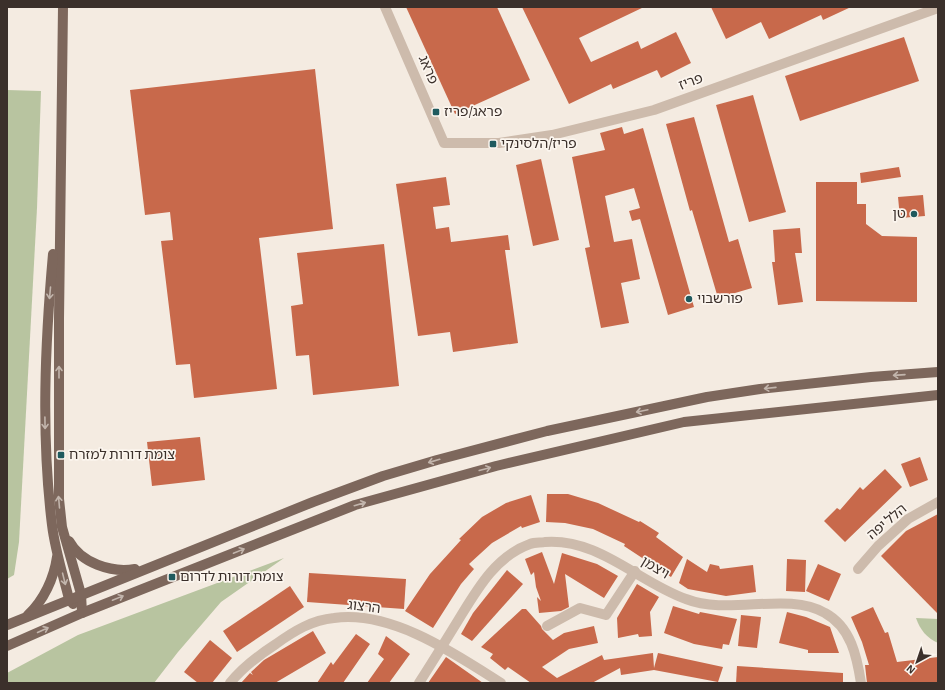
<svg xmlns="http://www.w3.org/2000/svg" width="945" height="690" viewBox="0 0 945 690" font-family="'Alegreya Sans','Noto Sans Hebrew',sans-serif">
<rect width="100%" height="100%" fill="#f4ebe1"/>
<g fill="#b8c4a0">
<polygon points="7,90 41,91 37,208 19,542 14,575 7,579"/>
<polygon points="284,558 221,602 178,652 154,683 7,683 7,673 78,635"/>
<path d="M916 618 938 619V643C927 638 920 630 916 618Z"/>
</g>
<g fill="#c8694b">
<polygon points="406,7 497,7 530,80 455,114"/>
<polygon points="522,7 644,7 579,38 591,62 638,41 641,49 676,32 691,63 661,78 657,70 613,89 611,84 569,104"/>
<polygon points="711,7 851,7 823,20 821,15 769,39 761,22 726,39"/>
<polygon points="904,37 919,81 800,121 785,76"/>
<polygon points="315,69 333,229 259,238 277,389 194,398 190,364 176,365 161,241 173,240 170,212 145,215 130,90"/>
<polygon points="753,95 786,212 749,222 716,105"/>
<polygon points="694,117 729,242 738,239 752,288 718,298 692,210 690,211 666,124"/>
<polygon points="622,127 624,134 643,128 694,307 668,315 640,219 632,221 629,211 640,208 634,188 605,196 614,242 632,239 640,279 621,283 629,323 601,328 585,248 590,247 572,157 605,150 600,133"/>
<polygon points="541,159 559,240 533,246 516,165"/>
<polygon points="899,167 901,177 861,183 860,173"/>
<polygon points="446,177 450,205 433,207 436,229 449,227 451,242 508,235 510,250 505,250 518,343 453,352 450,332 418,336 396,184"/>
<polygon points="816,182 857,182 857,204 866,204 866,224 882,236 917,237 917,302 816,301"/>
<polygon points="923,195 925,216 900,218 898,197"/>
<polygon points="800,228 802,253 795,253 803,302 778,305 772,262 775,262 773,230"/>
<polygon points="384,244 399,386 313,395 309,355 296,356 291,306 303,304 297,253"/>
<polygon points="200,437 205,480 152,486 147,442"/>
<polygon points="920,457 928,480 910,487 901,464"/>
<polygon points="885,469 902,487 845,542 824,521 837,508 840,510 860,487 863,490"/>
<polygon points="547,494 568,494 598,503 639,522 640,521 659,533 656,537 683,557 671,577 624,546 625,544 593,529 565,523 546,522"/>
<polygon points="531,495 540,522 522,528 521,526 492,543 469,564 474,569 461,584 433,628 405,611 430,574 461,540 459,539 482,517 506,503"/>
<polygon points="938,514 938,614 881,556 906,531"/>
<polygon points="542,552 554,584 562,553 597,564 618,576 604,598 565,574 569,607 561,611 539,613 537,597 541,601 536,587 534,572 531,575 525,559"/>
<polygon points="687,559 707,572 710,564 719,566 720,569 753,565 756,592 726,596 688,589 679,583"/>
<polygon points="787,559 806,560 805,592 786,591"/>
<polygon points="818,564 841,574 829,601 806,591"/>
<polygon points="507,570 523,584 472,641 461,634 473,613"/>
<polygon points="309,573 406,579 404,609 307,602"/>
<polygon points="637,584 659,597 650,612 652,636 639,637 638,634 618,638 617,618"/>
<polygon points="290,586 304,607 237,652 223,631"/>
<polygon points="673,606 699,614 700,612 737,619 729,645 723,644 722,649 694,644 664,633"/>
<polygon points="873,607 885,633 888,632 897,662 938,657 938,683 867,683 865,665 869,665 862,642 851,617"/>
<polygon points="522,609 526,609 541,626 542,629 553,640 564,633 594,626 598,643 569,649 542,667 557,678 602,655 604,660 653,653 654,668 658,653 723,667 718,682 654,670 621,675 620,668 592,683 531,683 508,667 505,670 490,658 493,654 481,647"/>
<polygon points="787,612 806,617 830,627 839,653 808,653 808,650 779,643"/>
<polygon points="741,615 761,617 757,648 738,646"/>
<polygon points="313,631 326,653 275,683 241,683 250,673 253,675 251,672 264,660"/>
<polygon points="356,634 370,644 343,683 317,683 331,662 333,665"/>
<polygon points="386,636 410,654 389,683 367,683 384,659 378,654"/>
<polygon points="210,640 232,658 212,683 198,683 184,672"/>
<polygon points="446,657 483,683 428,683"/>
<polygon points="737,666 843,673 843,683 736,683"/>
</g>
<g fill="none" stroke-linecap="round" stroke-linejoin="round">
<g stroke="#cdbbac" stroke-width="10">
<polyline points="385,7 444,143 499,143 552,135 654,110 938,8"/>
<polyline points="858,569 878,546 908,519 938,502"/>
<polyline points="547,626 580,608 606,615 635,571"/>
<path d="M230 683C243 667 259 655 276 644 294 631 312 620 334 618 391 610 454 653 501 683"/>
<path d="M419 683C431 664 443 645 454 627 474 595 493 557 530 544 535 542 541 543 545 542 599 538 638 582 686 599 729 616 787 591 825 613 851 627 857 657 861 683"/>
</g>
<g stroke="#7d675c" stroke-width="10">
<polyline points="63,7 59,319 59,499 62,527 81,594 82,613"/>
<path d="M53 254C45 344 41 435 52 525 55 550 63 575 69 599L73 604"/>
<path d="M69 541C81 563 111 573 135 569"/>
<path d="M28 615C44 600 54 578 57 557"/>
<polyline points="7,625 313,502 383,476 437,460 547,431 707,397 760,389 871,377 938,372"/>
<polyline points="7,646 82,613 355,505 496,466 684,422 938,395"/>
</g>
</g>
<defs><path id="oneway-shaft" d="M-6 0H5M1.5-3L5.5 0L1.5 3" fill="none" stroke-width="1.6" stroke-linecap="round" stroke-linejoin="round"/></defs>
<g stroke="#c2b5ac">
<use href="#oneway-shaft" transform="translate(50 293) rotate(95)"/>
<use href="#oneway-shaft" transform="translate(59 372) rotate(-90)"/>
<use href="#oneway-shaft" transform="translate(899 375) rotate(176)"/>
<use href="#oneway-shaft" transform="translate(770 388) rotate(174)"/>
<use href="#oneway-shaft" transform="translate(642 411) rotate(168)"/>
<use href="#oneway-shaft" transform="translate(45 423) rotate(89)"/>
<use href="#oneway-shaft" transform="translate(434 461) rotate(164)"/>
<use href="#oneway-shaft" transform="translate(485 469) rotate(-15)"/>
<use href="#oneway-shaft" transform="translate(59 502) rotate(-95)"/>
<use href="#oneway-shaft" transform="translate(360 504) rotate(-16)"/>
<use href="#oneway-shaft" transform="translate(239 551) rotate(-22)"/>
<use href="#oneway-shaft" transform="translate(64 579) rotate(76)"/>
<use href="#oneway-shaft" transform="translate(118 598) rotate(-22)"/>
<use href="#oneway-shaft" transform="translate(43 630) rotate(-24)"/>
</g>
<g fill="#1f5a5e" stroke="#fbf5ee" stroke-width="1.5">
<rect x="432" y="108" width="8" height="8" rx="2"/>
<rect x="489" y="140" width="8" height="8" rx="2"/>
<circle cx="914" cy="214" r="4"/>
<circle cx="689" cy="299" r="4"/>
<rect x="57" y="451" width="8" height="8" rx="2"/>
<rect x="168" y="573" width="8" height="8" rx="2"/>
</g>
<g text-anchor="middle" dominant-baseline="central" stroke-width="3.5" stroke-linejoin="round" paint-order="stroke">
<g font-size="14" fill="#3b302b" stroke="#fbf5ee">
<text transform="translate(428 70) rotate(67)">פראג</text>
<text transform="translate(691 82) rotate(-20)">פריז</text>
<text transform="translate(887 522) rotate(-40)">הלל יפה</text>
<text transform="translate(655 568) rotate(31)">ויצמן</text>
<text transform="translate(364 607) rotate(7)">הרצוג</text>
</g>
<g font-size="14" fill="#3b302b" stroke="#fbf5ee" text-anchor="start">
<text x="444" y="112">פראג/פריז</text>
<text x="501" y="144">פריז/הלסינקי</text>
<text x="906" y="214" text-anchor="end">טן</text>
<text x="697" y="299">פורשבוי</text>
<text x="69" y="455">צומת דורות למזרח</text>
<text x="180" y="577">צומת דורות לדרום</text>
</g>
</g>
<rect width="945" height="690" fill="none" stroke="#3b302b" stroke-width="16"/>
<g transform="translate(917 662) rotate(220)" stroke="#fbf5ee" stroke-width="3" paint-order="stroke">
<path d="M0-3L7 15L0 10L-7 15Z" fill="#3b302b"/>
<text y="-6" font-size="11" font-weight="bold" text-anchor="middle" fill="#3b302b">N</text>
</g>
</svg>
